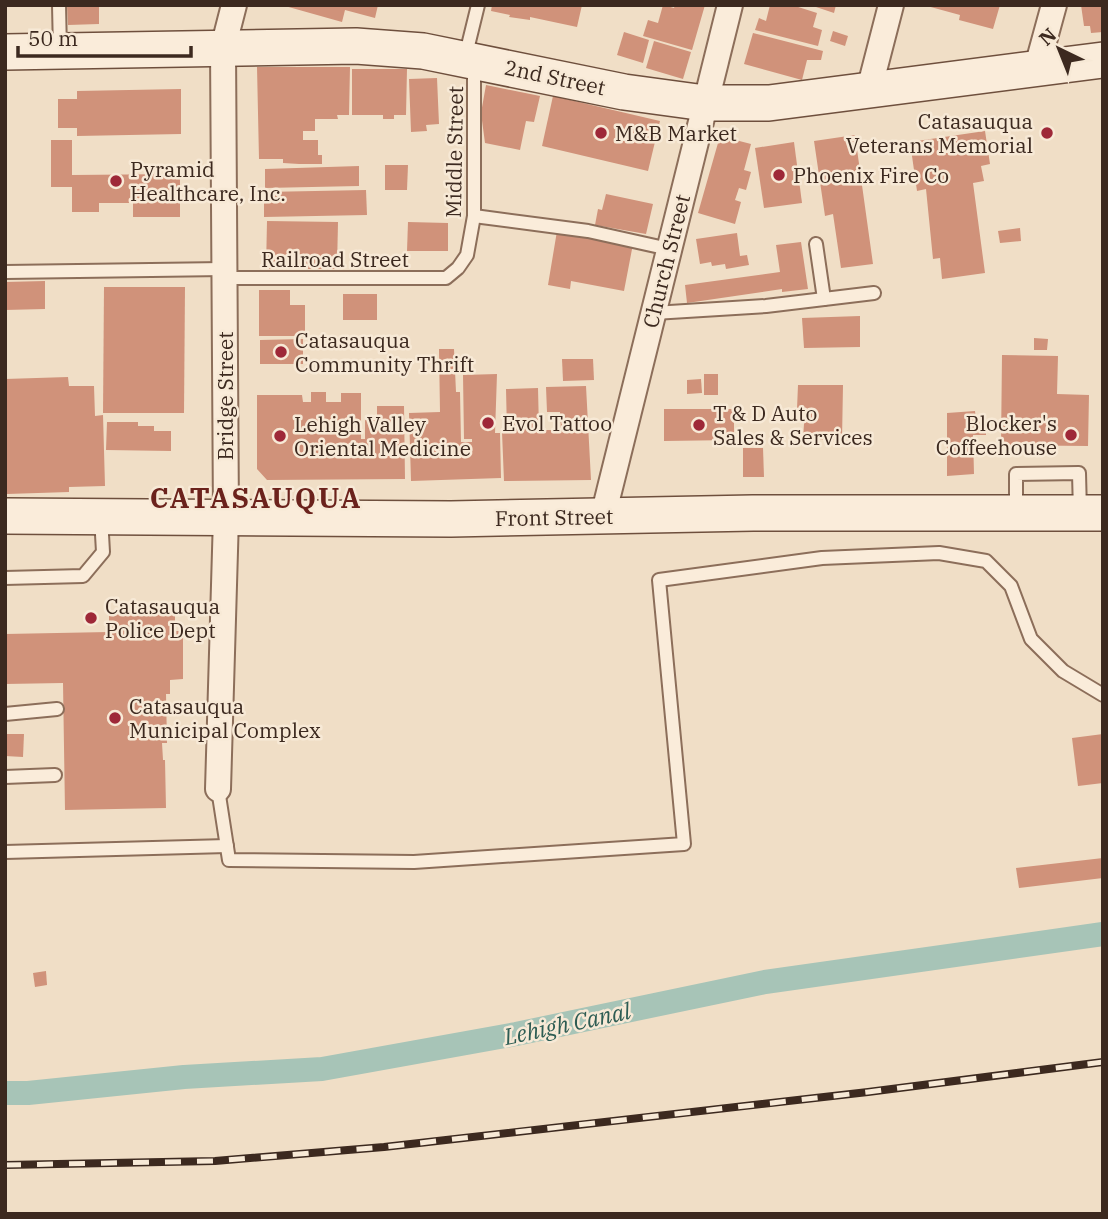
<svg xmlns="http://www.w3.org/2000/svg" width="1108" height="1219" viewBox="0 0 1108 1219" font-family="'IBM Plex Serif',serif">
<rect width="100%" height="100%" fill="#f0dec6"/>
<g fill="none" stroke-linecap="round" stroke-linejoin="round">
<polyline stroke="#a7c4b7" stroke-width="24" points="5,1093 28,1093 184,1077 322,1069 516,1034 765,982 1103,934"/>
</g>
<g fill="#d0927a">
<polygon points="67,5 99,5 99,24 68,25"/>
<polygon points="378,5 375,18 345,10 342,22 285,6"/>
<polygon points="492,5 582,5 577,27 530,17 530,20 509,17 510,15 491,11"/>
<polygon points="663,5 674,8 675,5 705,5 692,50 643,36 648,20 658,23"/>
<polygon points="770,5 792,5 817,13 813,27 822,30 818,46 755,30 759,18 766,21"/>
<polygon points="810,5 836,5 834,13"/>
<polygon points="1000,5 993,29 959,20 960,15 927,6"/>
<polygon points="1081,5 1103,5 1103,32 1091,33 1090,26 1084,26"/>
<polygon points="833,31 848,36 845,46 830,41"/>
<polygon points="624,32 649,40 643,63 617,55"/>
<polygon points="753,33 823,51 821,60 807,60 802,80 744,64"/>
<polygon points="654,41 691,52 683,79 646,68"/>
<polygon points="257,67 350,67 349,115 337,115 338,119 315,119 315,131 303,131 303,140 318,140 318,155 322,155 322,164 299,164 283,163 283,159 259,159"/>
<polygon points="352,69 407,69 406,115 394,115 394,119 383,119 383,115 352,115"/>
<polygon points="437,78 439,124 426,125 427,131 411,132 409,79"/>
<polygon points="486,85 540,96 534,122 526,121 520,150 485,143 481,113"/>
<polygon points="181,89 181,134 77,136 77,128 58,128 58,99 77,99 77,91"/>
<polygon points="553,96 660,121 648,171 542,146"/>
<polygon points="985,131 990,164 981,166 984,181 973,183 985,273 942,279 940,258 933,259 926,189 917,191 910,142"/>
<polygon points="855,135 873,264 841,268 833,214 825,216 814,141"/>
<polygon points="720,136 751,144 744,170 751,172 746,190 739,188 735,200 741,202 735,224 698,213"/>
<polygon points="51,140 72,140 72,175 180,174 180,217 133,217 133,203 99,203 99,212 72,212 72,187 51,187"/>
<polygon points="794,142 802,203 764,208 755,148"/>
<polygon points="385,165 408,165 407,190 385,190"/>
<polygon points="359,166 359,186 265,188 265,169"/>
<polygon points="366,190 367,215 264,217 264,192"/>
<polygon points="606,194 653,204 646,234 595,225 598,209 602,210"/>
<polygon points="267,221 338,222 337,269 266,269"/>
<polygon points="408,222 448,223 448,251 407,251"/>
<polygon points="1020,228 1021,241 1000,243 998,231"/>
<polygon points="557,231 633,244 624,291 571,281 570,289 548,285"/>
<polygon points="737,233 740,256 747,255 749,265 726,269 725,264 712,266 711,262 700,264 696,239"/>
<polygon points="801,242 808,289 782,292 782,289 687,303 685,285 780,272 776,245"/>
<polygon points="45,281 45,309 5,310 5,282"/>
<polygon points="104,287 185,287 184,413 103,413"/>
<polygon points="259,290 290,290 290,305 305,305 305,336 259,336"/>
<rect x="343" y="294" width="34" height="26"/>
<polygon points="860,316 860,347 804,348 802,318"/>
<polygon points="1034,338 1048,339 1047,350 1034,350"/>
<polygon points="303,339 303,364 260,364 260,340"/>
<polygon points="439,349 454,349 456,392 460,392 461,442 472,442 472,439 464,439 463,375 497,374 495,433 500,433 501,478 411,481 409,413 440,412"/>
<polygon points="1002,355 1058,356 1057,394 1089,395 1088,446 1001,445"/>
<polygon points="562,359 593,359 594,380 563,381"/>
<rect x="704" y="374" width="14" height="21"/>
<polygon points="68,377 69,386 94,386 95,416 103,415 105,486 69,487 69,492 7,494 5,379"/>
<polygon points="701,379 702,393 687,394 687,380"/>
<polygon points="798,385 843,385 842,440 803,439 805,409 797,409"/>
<polygon points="586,386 591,480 504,481 502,432 507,432 506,389 538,388 539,430 561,430 560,412 547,412 546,387"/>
<polygon points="311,392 326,392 326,402 341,402 341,393 361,393 361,439 365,439 365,416 377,416 377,406 404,406 405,479 267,480 257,469 257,395 302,395 303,402 311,402"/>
<polygon points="664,409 734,409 734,440 664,441"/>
<polygon points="975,411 976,420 986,419 986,435 973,435 974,474 947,476 947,413"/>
<polygon points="107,422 138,422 138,426 154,426 154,431 171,431 171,451 106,450"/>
<polygon points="743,448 763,448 764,477 743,477"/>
<polygon points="168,611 168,616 175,615 175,631 183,631 183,679 170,680 170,694 166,694 167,743 162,743 163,760 165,760 166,808 65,810 63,683 5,684 5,634 109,632 109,612"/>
<polygon points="5,734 24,734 23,757 5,756"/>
<polygon points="1103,734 1103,783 1078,786 1072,738"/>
<polygon points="1103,858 1103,878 1019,888 1016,868"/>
<polygon points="46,971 47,985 35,987 33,973"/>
</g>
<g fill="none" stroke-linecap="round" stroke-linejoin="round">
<g stroke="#8c6e5a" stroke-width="16">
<g id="service">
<polyline points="59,5 60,51"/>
<polyline points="465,58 478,5"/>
<polyline points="474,216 588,231 669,249"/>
<polyline points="816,244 824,299"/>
<polyline points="5,272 224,269"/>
<polyline points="224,278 446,278 458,268 467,255 474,216 474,65"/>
<polyline points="654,313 766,306 874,293"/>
<polyline points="1016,510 1016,474 1079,473 1080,512"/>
<polyline points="5,578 83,576 103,552 101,517"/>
<polyline points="5,714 57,709"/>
<polyline points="5,777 55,775"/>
<polyline points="218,789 229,860 414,862 684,844 659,580 822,558 939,553 986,561 1011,586 1031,639 1063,671 1103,695"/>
<polyline points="5,852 227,846"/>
</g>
</g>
<g stroke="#8c6e5a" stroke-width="28">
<g id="minor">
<polyline points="1037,67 1054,5"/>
<polyline points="869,90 891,5"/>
<polyline points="603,516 730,5"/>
<polyline points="218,789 226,517 223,48 234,5"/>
</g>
</g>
<g stroke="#6e4f3d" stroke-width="38">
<g id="secondary">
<polyline points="5,52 356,46 423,51 624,92 705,103 769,103 1103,60"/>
<polyline points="5,516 451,519 753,513 1103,513"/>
</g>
</g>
<use href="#service" stroke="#faecda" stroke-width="12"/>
<use href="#minor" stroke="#faecda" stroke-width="24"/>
<use href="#secondary" stroke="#faecda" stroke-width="35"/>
<g stroke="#3c291f" stroke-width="8">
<polyline id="rail" points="5,1165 215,1161 384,1147 868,1092 1103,1062"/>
</g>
<use href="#rail" stroke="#f7e9d6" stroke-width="5" stroke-dasharray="16" stroke-linecap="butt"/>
</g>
<g fill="#9e2838" stroke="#f7e9d6" stroke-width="2.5">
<circle cx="601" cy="133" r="7"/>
<circle cx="1047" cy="133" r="7"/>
<circle cx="779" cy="175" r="7"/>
<circle cx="116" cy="181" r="7"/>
<circle cx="281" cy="352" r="7"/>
<circle cx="488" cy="423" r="7"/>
<circle cx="699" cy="425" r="7"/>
<circle cx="1071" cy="435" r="7"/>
<circle cx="280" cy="436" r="7"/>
<circle cx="91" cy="618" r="7"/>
<circle cx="115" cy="718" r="7"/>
</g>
<g text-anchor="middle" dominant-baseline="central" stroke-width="5" stroke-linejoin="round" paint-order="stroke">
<g font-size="21" fill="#3c291f" stroke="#f7e9d6">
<text transform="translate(555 77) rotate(12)">2nd Street</text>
<text transform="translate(454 152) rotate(-89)">Middle Street</text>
<text x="335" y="259">Railroad Street</text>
<text transform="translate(666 261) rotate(-76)">Church Street</text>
<text transform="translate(225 396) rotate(-90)">Bridge Street</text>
<text transform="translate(554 517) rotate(-1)">Front Street</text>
</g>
<g font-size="21" fill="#3c291f" stroke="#f7e9d6" text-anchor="start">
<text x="1033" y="121" text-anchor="end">Catasauqua<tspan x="1033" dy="24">Veterans Memorial</tspan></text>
<text x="615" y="133">M&amp;B Market</text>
<text x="130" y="169">Pyramid<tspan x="130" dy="24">Healthcare, Inc.</tspan></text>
<text x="793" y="175">Phoenix Fire Co</text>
<text x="295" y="340">Catasauqua<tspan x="295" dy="24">Community Thrift</tspan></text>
<text x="713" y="413">T &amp; D Auto<tspan x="713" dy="24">Sales &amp; Services</tspan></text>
<text x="502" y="423">Evol Tattoo</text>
<text x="1057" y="423" text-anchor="end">Blocker's<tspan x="1057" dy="24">Coffeehouse</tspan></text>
<text x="294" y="424">Lehigh Valley<tspan x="294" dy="24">Oriental Medicine</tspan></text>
<text x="105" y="606">Catasauqua<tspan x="105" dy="24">Police Dept</tspan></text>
<text x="129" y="706">Catasauqua<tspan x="129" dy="24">Municipal Complex</tspan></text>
</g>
<g font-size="23" font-style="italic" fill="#2d5c53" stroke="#f7e9d6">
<text transform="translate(567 1023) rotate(-12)">Lehigh Canal</text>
</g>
<g font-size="28" font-weight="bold" letter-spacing="2" fill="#6b221c" stroke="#f7e9d6">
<text x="256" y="497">CATASAUQUA</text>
</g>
</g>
<rect width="1108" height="1219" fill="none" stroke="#3c291f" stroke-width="14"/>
<g transform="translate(1059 49) rotate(317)" stroke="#f7e9d6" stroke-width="5" paint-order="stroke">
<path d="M0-5L12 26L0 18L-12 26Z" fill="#3c291f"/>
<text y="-10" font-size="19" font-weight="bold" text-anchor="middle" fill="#3c291f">N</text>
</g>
<path d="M18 46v10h173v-10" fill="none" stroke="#3c291f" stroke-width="3.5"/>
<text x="28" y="46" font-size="21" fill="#3c291f" stroke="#f7e9d6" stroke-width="5" paint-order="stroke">50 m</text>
</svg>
